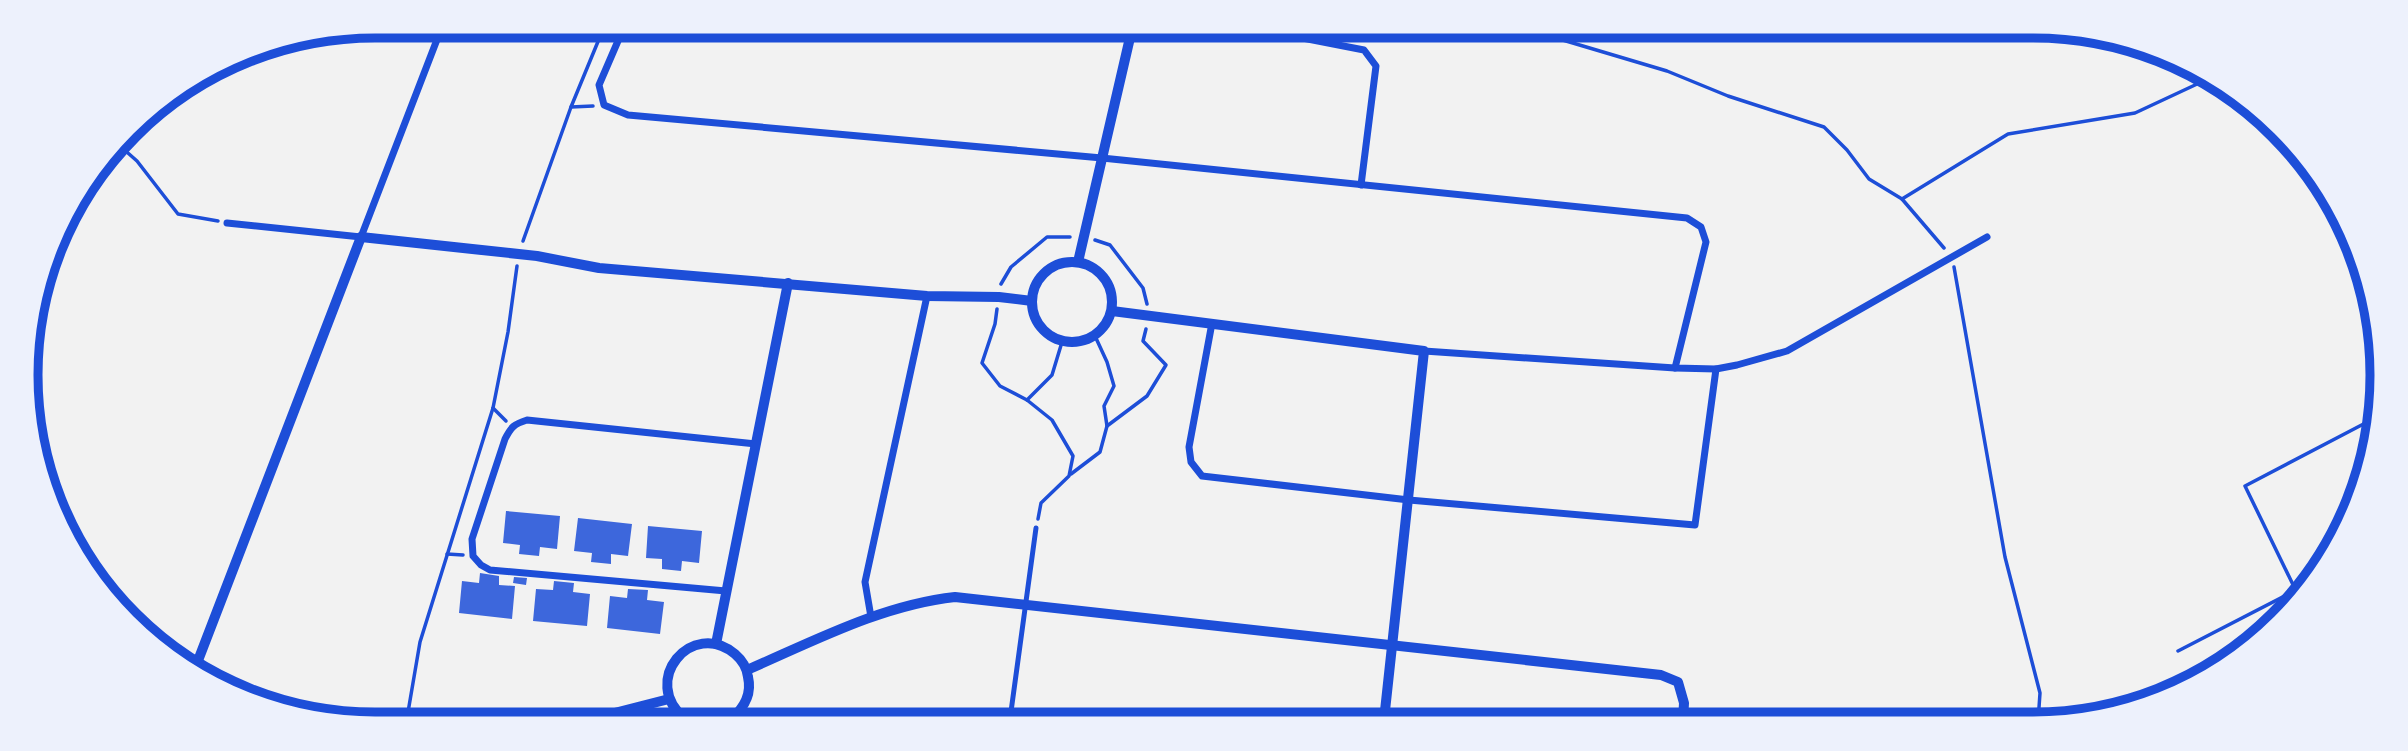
<svg xmlns="http://www.w3.org/2000/svg" width="2408" height="751" viewBox="0 0 2408 751" font-family="Arial,sans-serif">
<rect width="100%" height="100%" fill="#f2f2f2"/>
<g fill="#3d67dc">
<polygon points="506,511 560,516 557,549 540,547 539,556 519,554 520,545 503,543"/>
<polygon points="578,518 632,524 628,556 611,554 611,564 591,562 592,553 574,551"/>
<polygon points="648,526 702,531 699,563 682,561 681,571 662,569 662,559 646,558"/>
<polygon points="480,573 499,576 499,585 515,586 512,619 459,613 462,581 479,583"/>
<polygon points="514,577 527,578 526,585 513,583"/>
<polygon points="554,581 574,583 573,592 590,594 587,626 533,621 536,589 553,590"/>
<polygon points="628,589 648,590 647,600 664,602 660,634 607,628 610,596 627,598"/>
</g>
<g fill="none" stroke-linecap="round" stroke-linejoin="round">
<g stroke="#1d4ed8" stroke-width="3.5">
<polyline points="1474,31 1556,38 1667,71 1728,96 1824,127 1847,150 1869,179 1902,199 1944,248"/>
<polyline points="571,107 593,106"/>
<polyline points="120,146 137,161 178,214 218,221"/>
<polyline points="2304,162 2375,310"/>
<polyline points="1902,199 2008,134 2135,113 2210,78"/>
<polyline points="1095,240 1110,245 1143,288 1147,304"/>
<polyline points="523,241 571,107 604,27"/>
<polyline points="1954,267 2005,557 2040,693 2038,722"/>
<polyline points="1001,284 1011,267 1047,237 1070,237"/>
<polyline points="997,309 995,324 982,363 1000,386 1027,400 1052,420 1073,456 1069,476 1041,503 1038,519"/>
<polyline points="1027,400 1052,375 1062,342"/>
<polyline points="493,408 506,421"/>
<polyline points="1107,426 1147,396 1166,365 1143,341 1146,329"/>
<polyline points="1071,474 1100,452 1107,426 1104,406 1114,386 1107,362 1095,336"/>
<polyline points="447,554 463,555"/>
<polyline points="2298,595 2245,486 2375,418"/>
<polyline points="2178,651 2306,585"/>
<polyline points="407,718 420,642 493,408 508,332 517,266"/>
</g>
<polyline stroke="#1d4ed8" stroke-width="5" points="1010,719 1036,528"/>
<g stroke="#1d4ed8" stroke-width="7">
<polyline points="624,27 599,85 604,105 628,115 1102,158 1687,218 1701,227 1706,242 1675,368"/>
<polyline points="1261,30 1364,50 1376,66 1361,185"/>
<polyline points="227,223 361,237 438,37 440,27"/>
<polyline points="1212,323 1189,447 1191,462 1202,476 1409,500 1695,525 1716,369"/>
<polyline points="1424,351 1675,368 1716,369 1737,365 1787,351 1987,237"/>
<path d="M726 591 490 570 481 565 473 556 472 539 505 439C511 427 514 424 527 420L756 444"/>
<polyline points="871,617 865,582 927,296"/>
</g>
<g stroke="#1d4ed8" stroke-width="10">
<circle cx="1072" cy="302" r="40"/>
<polyline points="1078,262 1132,29"/>
<polyline points="1112,311 1424,351 1384,720"/>
<polyline points="716,644 788,283"/>
<path d="M747 670C814 641 882 605 955 597L1661 675 1678 682 1684 703 1683 721"/>
<polyline points="194,671 361,237 537,256 599,268 927,296 999,297 1032,301"/>
<polyline points="591,719 669,699"/>
<path d="M685 719C639 681 692 618 735 654 742 660 747 668 748 677 752 694 744 708 731 719"/>
</g>
</g>
<path d="M0 0H2408V751H0ZM375 38H2033A337 337 0 0 1 2370 375V375A337 337 0 0 1 2033 712H375A337 337 0 0 1 38 375V375A337 337 0 0 1 375 38Z" fill="#edf1fc" fill-rule="evenodd"/>
<path fill="none" stroke="#1d4ed8" stroke-width="9" d="M375 38H2033A337 337 0 0 1 2370 375V375A337 337 0 0 1 2033 712H375A337 337 0 0 1 38 375V375A337 337 0 0 1 375 38Z"/>
</svg>
